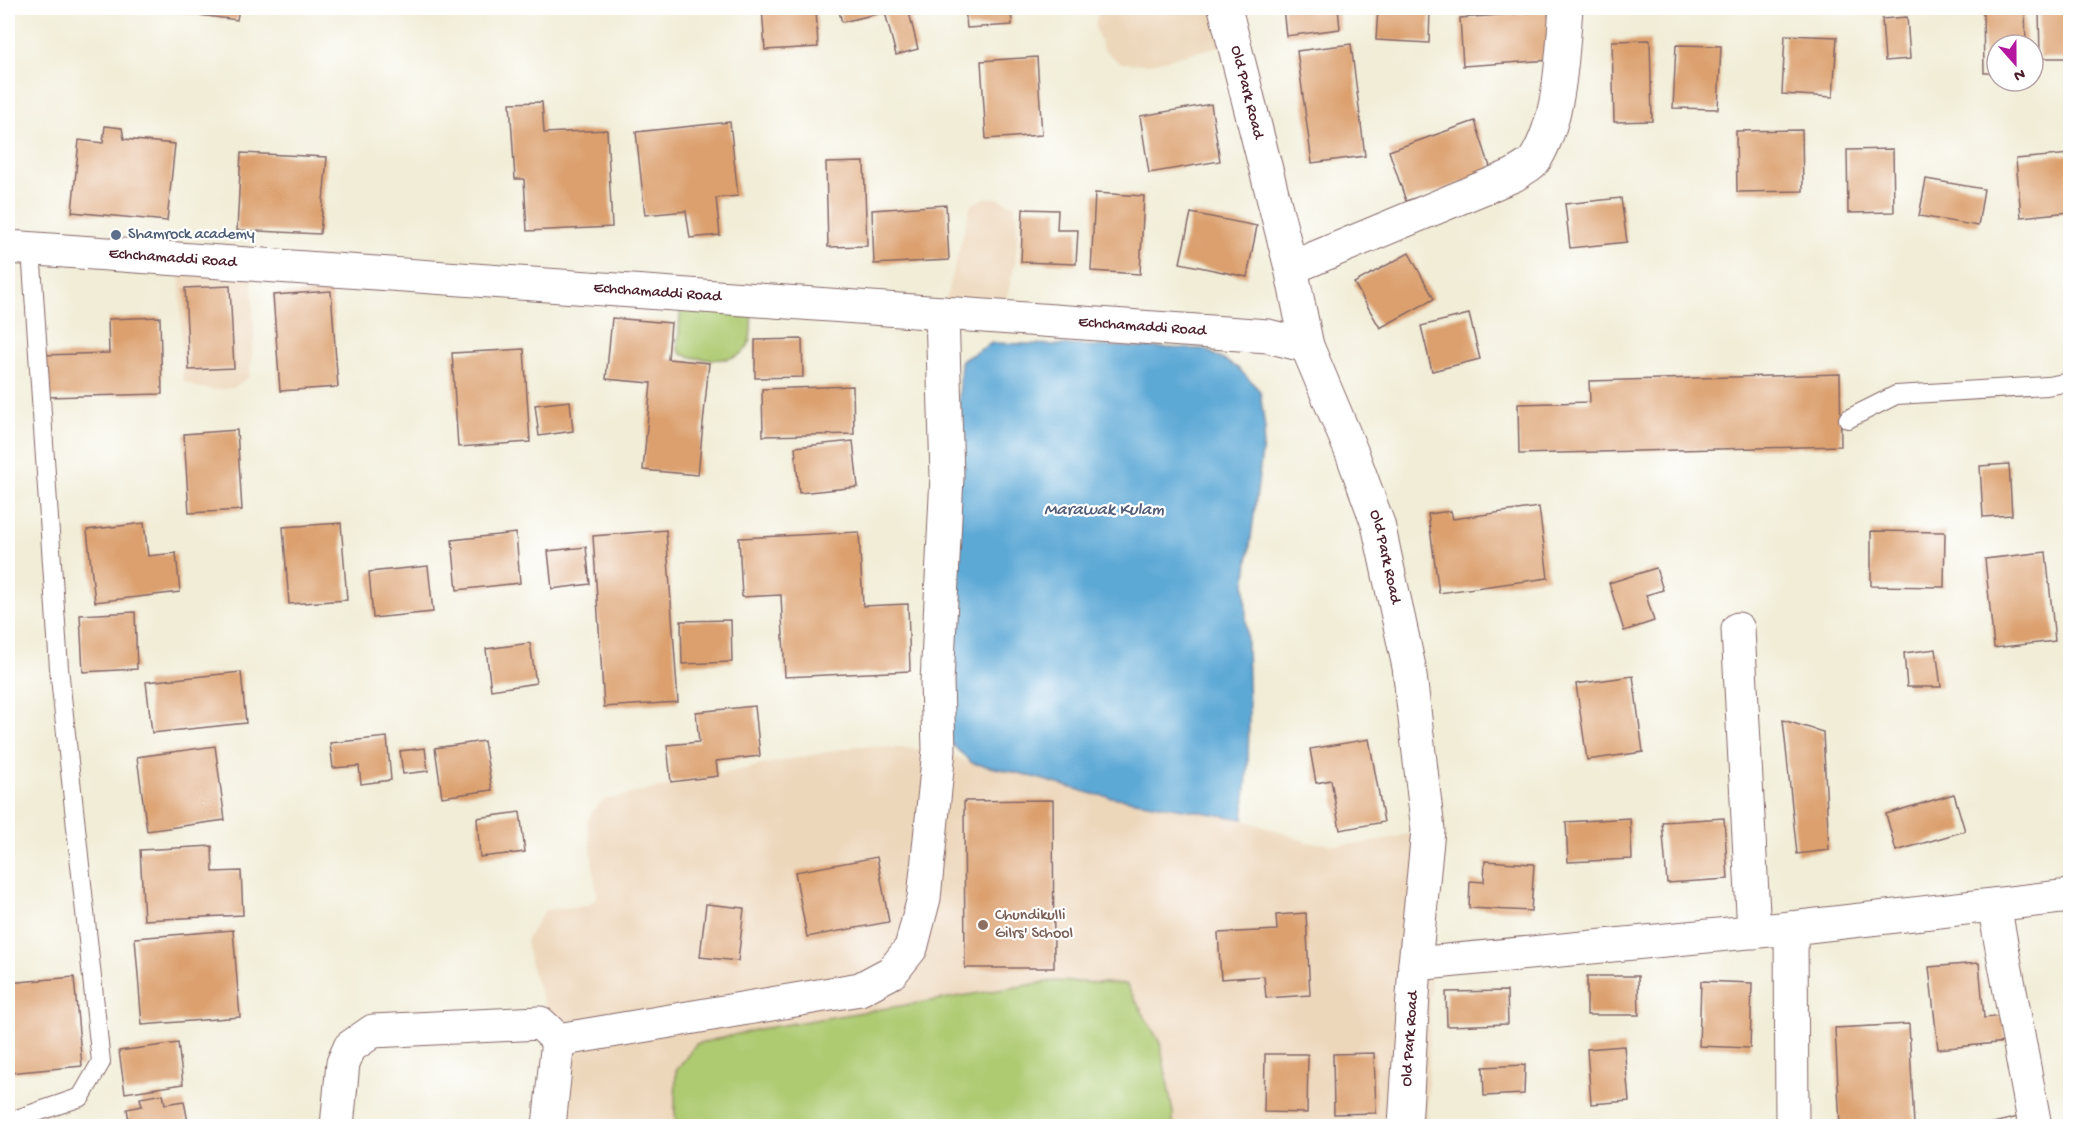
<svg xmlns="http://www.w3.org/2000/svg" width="2078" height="1134" viewBox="0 0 2078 1134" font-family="'Gochi Hand',sans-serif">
<rect width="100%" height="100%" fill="#fff"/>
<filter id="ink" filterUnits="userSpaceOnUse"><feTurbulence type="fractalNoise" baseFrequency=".0167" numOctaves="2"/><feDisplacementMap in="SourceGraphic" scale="12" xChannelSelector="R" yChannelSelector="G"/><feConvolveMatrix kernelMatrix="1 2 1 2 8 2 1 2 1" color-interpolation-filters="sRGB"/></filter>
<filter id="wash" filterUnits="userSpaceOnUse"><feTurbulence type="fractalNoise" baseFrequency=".008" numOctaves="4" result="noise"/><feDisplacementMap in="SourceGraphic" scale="24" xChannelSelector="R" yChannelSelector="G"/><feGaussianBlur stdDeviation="1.35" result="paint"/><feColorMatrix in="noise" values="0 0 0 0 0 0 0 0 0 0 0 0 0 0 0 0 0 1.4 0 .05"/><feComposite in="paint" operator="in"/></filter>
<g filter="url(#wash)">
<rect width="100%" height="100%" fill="#f1edd7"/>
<g fill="#edd7bb">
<polygon points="1098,8 1225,8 1224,45 1148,64 1120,63 1103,49 1095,27"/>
<polygon points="984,198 997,198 1014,205 1018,220 1016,260 1002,317 942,313 971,205"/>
<polygon points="179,260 252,265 254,341 249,377 233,388 213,390 197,387 183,381"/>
<polygon points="858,746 939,750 972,763 1243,819 1307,842 1337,845 1367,843 1428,830 1431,959 1427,1126 549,1126 558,1040 532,971 526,940 545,910 589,905 597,897 587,821 593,810 604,800 767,764"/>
</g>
<g fill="#aecb72" stroke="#7c754e" stroke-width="1.5">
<path d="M681 295 751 300C751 313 753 330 749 343 742 366 698 360 681 354L678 349Z"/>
<polygon points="1053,981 1126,984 1160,1043 1173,1113 1173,1126 676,1126 675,1111 676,1071 696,1044 759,1029"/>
</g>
<polygon fill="#5da9d6" stroke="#546480" stroke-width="1.5" points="992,343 1204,349 1238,368 1260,391 1265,429 1245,585 1249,711 1248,765 1243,819 1093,794 1023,774 972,763 946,739 943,694 961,361"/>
<g id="blocks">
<g fill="#dca06e">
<polygon points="161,8 239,8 237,20 161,10"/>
<polygon points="762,8 816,8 818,47 765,50"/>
<polygon points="838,8 908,8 918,49 896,55 885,12 842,22"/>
<polygon points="965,8 1011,8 1012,25 967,28"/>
<polygon points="1283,8 1338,8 1340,29 1286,36"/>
<polygon points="1378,8 1430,8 1429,43 1376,40"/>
<polygon points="1983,8 2025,8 2026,45 1997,45 1997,73 1984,73"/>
<polygon points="2039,8 2070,8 2070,58 2040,58"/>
<polygon points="1548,11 1552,60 1463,66 1460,18"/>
<polygon points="1907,17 1910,59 1885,61 1882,19"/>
<polygon points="1785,35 1837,37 1833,97 1782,94"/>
<polygon points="1650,40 1652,121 1614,122 1612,41"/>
<polygon points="1351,44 1365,156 1312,163 1297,51"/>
<polygon points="1676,45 1721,46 1718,109 1673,108"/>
<polygon points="1037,57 1042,135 986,139 981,61"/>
<polygon points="542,102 544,133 607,130 612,227 527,231 524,179 515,179 510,103"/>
<polygon points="1211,104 1220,161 1149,173 1140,116"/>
<polygon points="1475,121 1492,173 1406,201 1389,151"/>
<polygon points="730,122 738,196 716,198 720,235 690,238 686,211 645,215 636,132"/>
<polygon points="105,126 122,128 124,139 175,144 167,221 72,212 79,140 103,143"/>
<polygon points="1802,130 1803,191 1737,192 1736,131"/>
<polygon points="1893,149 1894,212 1848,213 1847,150"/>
<polygon points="241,153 327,157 320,234 237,230"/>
<polygon points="2070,154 2070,212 2021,217 2016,159"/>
<polygon points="864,162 867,246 828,247 826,163"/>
<polygon points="1926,179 1984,189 1978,226 1919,216"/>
<polygon points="1095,193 1144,196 1140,274 1091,271"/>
<polygon points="1621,198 1627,242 1570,248 1565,204"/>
<polygon points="946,205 949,260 874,264 872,210"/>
<polygon points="1023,209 1058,210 1057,230 1078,230 1076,264 1021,262"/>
<polygon points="1191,213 1257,226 1247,277 1180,263"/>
<polygon points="1409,253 1434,299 1380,328 1354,283"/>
<polygon points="230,286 234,368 189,370 185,288"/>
<polygon points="331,291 338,387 280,391 273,295"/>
<polygon points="1469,314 1480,359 1432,371 1421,326"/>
<polygon points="160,317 162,394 46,397 44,355 109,353 108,319"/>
<polygon points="612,318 671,323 668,359 709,363 698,475 643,470 651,383 606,379"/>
<polygon points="802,339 803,377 755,378 755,340"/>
<polygon points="524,349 530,442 458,447 452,353"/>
<polygon points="1840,374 1841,446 1519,454 1518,404 1590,402 1589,381"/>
<polygon points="853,386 854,434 763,436 762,389"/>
<polygon points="570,401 573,431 539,436 535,405"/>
<polygon points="237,430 242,510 189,513 184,434"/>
<polygon points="853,441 858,487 799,493 795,447"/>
<polygon points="2009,464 2012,515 1983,517 1980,466"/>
<polygon points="1539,507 1548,578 1439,593 1428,514 1451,511 1453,519"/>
<polygon points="144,523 148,556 176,553 180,592 95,602 87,530"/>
<polygon points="341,523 347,600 289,604 283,527"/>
<polygon points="666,530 678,702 604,707 593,536"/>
<polygon points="1871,531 1945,532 1944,587 1871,586"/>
<polygon points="859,532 863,606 908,604 910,671 785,677 781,595 742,597 739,538"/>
<polygon points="516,533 520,583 457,590 452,540"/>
<polygon points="586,547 590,584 552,589 548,551"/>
<polygon points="2046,552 2055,641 1994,648 1985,559"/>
<polygon points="428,566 433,612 373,618 369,572"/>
<polygon points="1656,568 1663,590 1646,595 1654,621 1624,631 1609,583"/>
<polygon points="135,612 137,669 83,672 80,615"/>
<polygon points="731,620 732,662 682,664 681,621"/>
<polygon points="530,643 536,683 491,690 486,649"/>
<polygon points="1936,649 1941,687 1907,687 1904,653"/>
<polygon points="241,672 246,723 152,733 146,682"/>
<polygon points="1633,676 1643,752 1587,760 1576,684"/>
<polygon points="755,706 760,756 716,761 718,776 671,782 667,745 699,742 696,712"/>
<polygon points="1783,720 1823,732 1829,850 1797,854"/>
<polygon points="387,737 391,780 361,784 359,766 333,768 330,743"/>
<polygon points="1369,739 1384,822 1340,830 1331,780 1316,783 1310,749"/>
<polygon points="484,741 492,790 442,797 435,748"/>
<polygon points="215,746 225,820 147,831 137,757"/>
<polygon points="425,748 428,771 403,774 400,751"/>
<polygon points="1954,794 1965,831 1896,851 1886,814"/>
<polygon points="1053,800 1054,968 965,968 964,801"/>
<polygon points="520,812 525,852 480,857 477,818"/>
<polygon points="1630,818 1632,859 1568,862 1566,822"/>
<polygon points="1724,818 1728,879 1667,883 1662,822"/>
<polygon points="212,846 213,872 241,871 243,915 144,920 140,850"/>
<polygon points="877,857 889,922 807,937 795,872"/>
<polygon points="1485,861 1534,864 1531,911 1469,908 1470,881 1484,882"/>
<polygon points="706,904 744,908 738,961 700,957"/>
<polygon points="1306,913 1310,995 1266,998 1264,976 1221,979 1218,933 1277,930 1276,915"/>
<polygon points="233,930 240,1017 142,1025 135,938"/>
<polygon points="1979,963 1984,1018 2003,1016 2006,1042 1938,1049 1929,967"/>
<polygon points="1587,976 1638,976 1639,1015 1587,1015"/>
<polygon points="74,977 82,1066 9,1073 8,983"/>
<polygon points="1701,981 1752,983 1750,1048 1699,1046"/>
<polygon points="1507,991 1508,1024 1447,1026 1446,992"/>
<polygon points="1909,1024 1914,1126 1840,1126 1835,1028"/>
<polygon points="178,1043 183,1084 125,1093 119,1051"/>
<polygon points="1624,1046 1629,1101 1591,1104 1587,1049"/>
<polygon points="1374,1053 1376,1113 1334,1114 1333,1054"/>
<polygon points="1265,1054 1308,1054 1307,1113 1264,1112"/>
<polygon points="1525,1065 1524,1094 1484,1096 1483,1067"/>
<polygon points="163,1094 165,1104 184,1101 188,1122 161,1126 130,1126 127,1109 142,1106 140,1098"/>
<polygon points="2018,1117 2023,1126 1981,1126"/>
</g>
</g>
</g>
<g filter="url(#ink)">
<use href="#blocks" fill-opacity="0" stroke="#846767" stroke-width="1.5"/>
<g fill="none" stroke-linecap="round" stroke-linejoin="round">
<g stroke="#846767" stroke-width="20">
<g id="service">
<polyline points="1848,419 1896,395 2047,386 2070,382"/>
<polyline points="8,1122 81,1097 101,1062 59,668 31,249"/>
</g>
</g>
<g stroke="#846767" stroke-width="35">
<g id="minor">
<path id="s1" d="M8 247 1268 336 1307 346"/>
<path d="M1291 268 1514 175C1521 170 1532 165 1536 158 1561 116 1562 55 1566 8"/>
<polyline points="1738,629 1754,932"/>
<polyline points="1994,905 2035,1126"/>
<polyline points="1791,928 1792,1126"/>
<polyline points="1415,964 1791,928 2070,896"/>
<polyline points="337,1126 343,1063 350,1047 373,1031 540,1023 558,1040"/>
<polyline points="549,1126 558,1040 860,989 892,972 911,948 924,898 939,750 937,682 947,476 942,313"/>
</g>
</g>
<g stroke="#846767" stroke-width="35">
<g id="tertiary">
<path id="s2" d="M1225 8 1291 268 1307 346 1352 453 1378 524 1409 667 1428 830 1415 964 1405 1126"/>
</g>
</g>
<use href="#service" stroke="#fff" stroke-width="18"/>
<use href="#minor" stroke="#fff" stroke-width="33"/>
<use href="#tertiary" stroke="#fff" stroke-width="33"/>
</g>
</g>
<circle fill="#5c6f8a" stroke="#fff" stroke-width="2" cx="116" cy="235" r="6"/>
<circle fill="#8d6e63" stroke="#fff" stroke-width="2" cx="983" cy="925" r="6"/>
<g text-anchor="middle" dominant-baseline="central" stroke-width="4.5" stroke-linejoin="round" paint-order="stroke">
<g font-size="16" fill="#4a1f2b" stroke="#fff">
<text stroke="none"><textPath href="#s2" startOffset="87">Old Park Road</textPath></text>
<text stroke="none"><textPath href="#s1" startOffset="165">Echchamaddi Road</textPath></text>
<text stroke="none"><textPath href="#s1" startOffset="651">Echchamaddi Road</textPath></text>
<text stroke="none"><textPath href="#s1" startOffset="1137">Echchamaddi Road</textPath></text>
<text stroke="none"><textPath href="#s2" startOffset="573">Old Park Road</textPath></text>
<text transform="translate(1411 1039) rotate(-86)">Old Park Road</text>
</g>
<g font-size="16" fill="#4e5e75" stroke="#fff" text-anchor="start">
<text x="128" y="235">Shamrock academy</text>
</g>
<g font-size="16" fill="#785e54" stroke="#fff" text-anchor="start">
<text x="995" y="916">Chundikulli<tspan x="995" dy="18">Gilrs' School</tspan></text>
</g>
<g font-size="18" font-style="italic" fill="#535d78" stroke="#fff">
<text x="1104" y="510">Marawak Kulam</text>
</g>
</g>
<rect width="2078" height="1134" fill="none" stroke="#fff" stroke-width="30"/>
<g transform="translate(2015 63) rotate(159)"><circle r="28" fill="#ffffff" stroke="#b7a5aa" stroke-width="1.5"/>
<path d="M0-4.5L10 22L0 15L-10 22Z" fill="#b5179e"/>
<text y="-9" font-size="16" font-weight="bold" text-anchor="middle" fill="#4a1f2b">N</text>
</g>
</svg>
